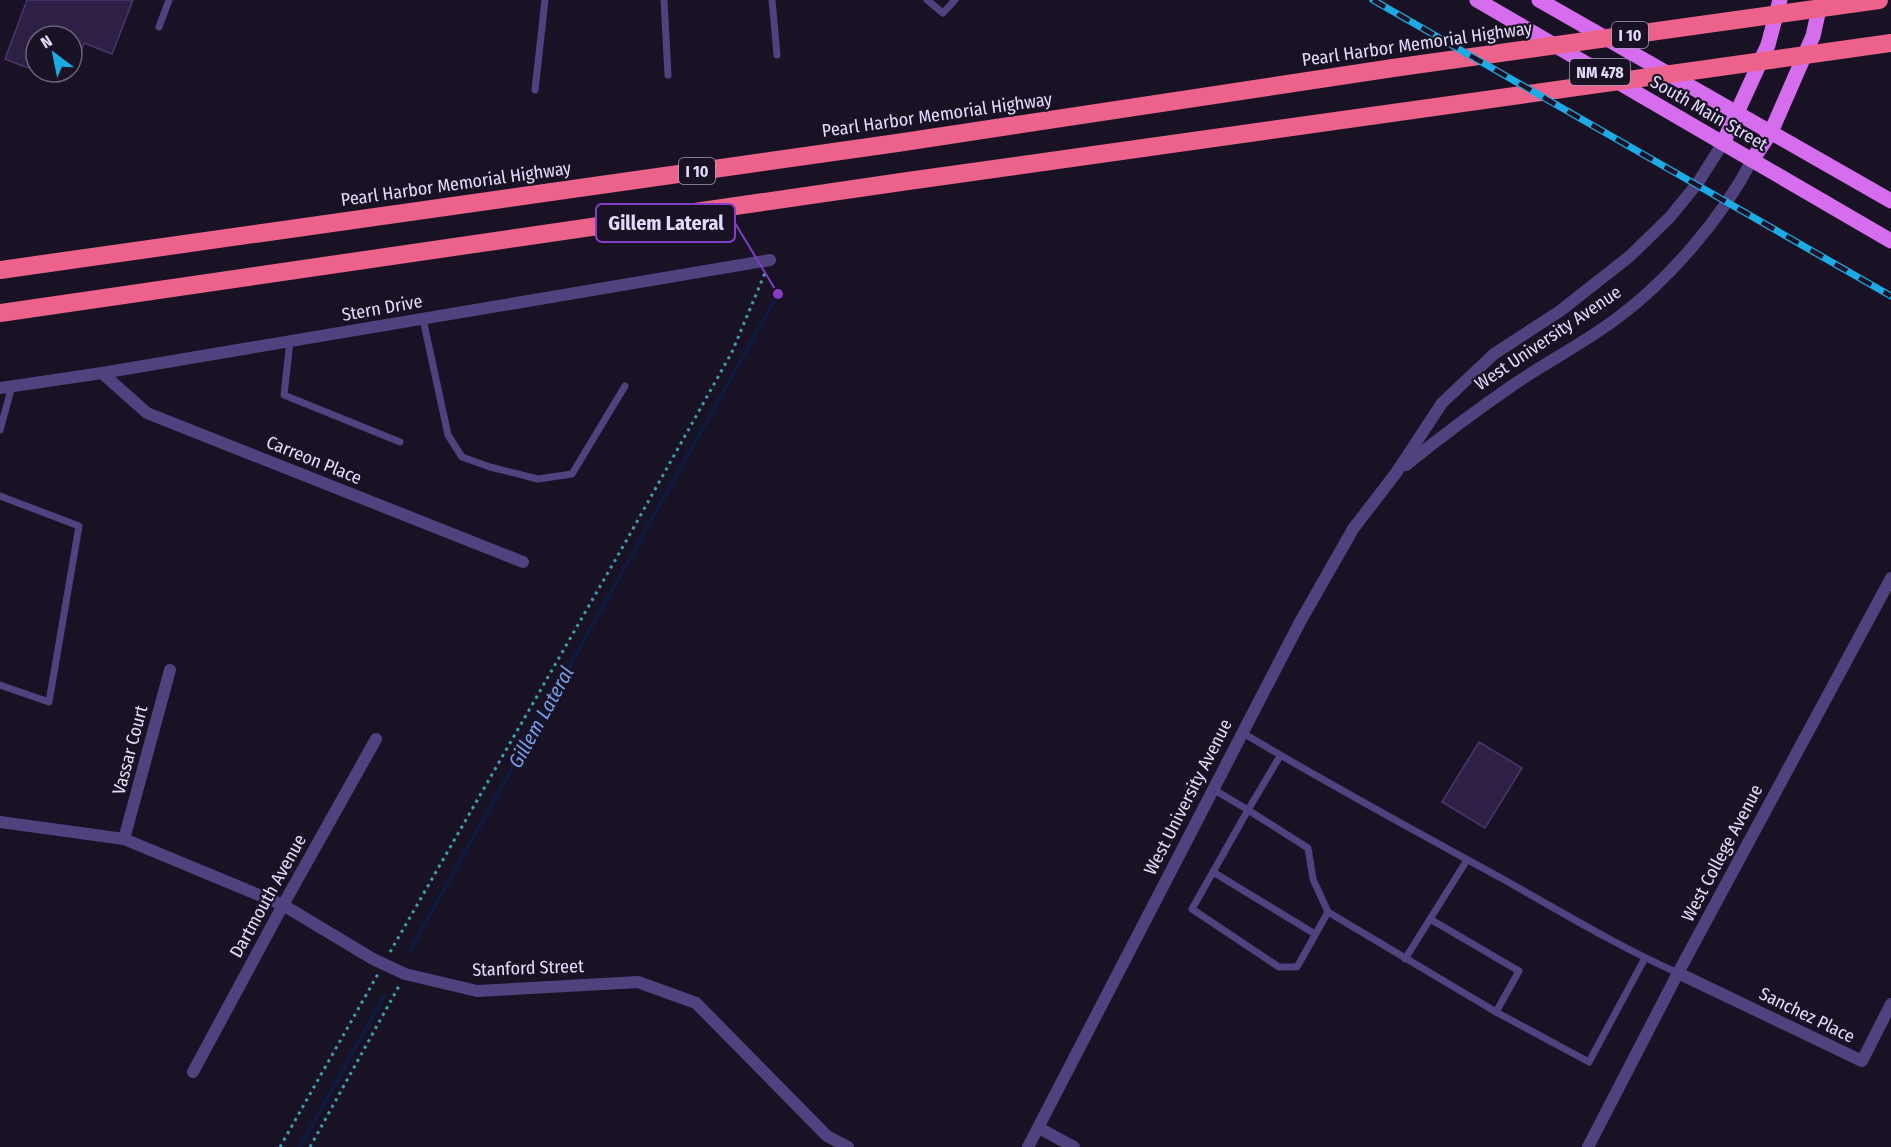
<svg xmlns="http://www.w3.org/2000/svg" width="1891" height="1147" viewBox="0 0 1891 1147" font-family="'Fira Sans Condensed',sans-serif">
<rect width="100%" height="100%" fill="#191225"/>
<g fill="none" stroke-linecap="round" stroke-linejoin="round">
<g stroke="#101940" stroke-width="4.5">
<polyline points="409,952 778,294"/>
<polyline points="300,1147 384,996"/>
</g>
</g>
<g fill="#2e2044" stroke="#4a356d" stroke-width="1.5">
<polygon points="27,0 133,0 112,54 84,43 73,72 72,36 36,36 36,71 5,59"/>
<polygon points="1479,742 1522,768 1485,828 1442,802"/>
</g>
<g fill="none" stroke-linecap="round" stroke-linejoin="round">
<g stroke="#3d9eac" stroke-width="3" stroke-dasharray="3 4.5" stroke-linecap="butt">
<polyline points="390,952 625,543 732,352 765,273"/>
<polyline points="280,1147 378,974"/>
<polyline points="310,1147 399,986"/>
</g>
<g stroke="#50427f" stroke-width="7">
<polyline points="664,0 668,75"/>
<polyline points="772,0 777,55"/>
<polyline points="927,0 943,13 955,0"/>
<polyline points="159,27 169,0"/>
<polyline points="535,90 545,0"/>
<polyline points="423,319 448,435 462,457 490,467 538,479 572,474 625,386"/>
<polyline points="290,341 284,395 400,442"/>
<polyline points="0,430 12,386"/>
<polyline points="0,496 79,526 49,702 0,685"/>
<path d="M1243 733C1328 784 1415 831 1501 878 1560 911 1617 946 1678 973"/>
<polyline points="1280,756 1248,810 1308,848 1313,879 1328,912"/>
<polyline points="1213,789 1248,810 1192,909 1279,967 1297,967 1328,912 1496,1012 1589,1062 1645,958"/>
<polyline points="1213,872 1315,934"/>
<polyline points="1430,919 1519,971 1496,1012"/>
<polyline points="1405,959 1467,860"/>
</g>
<g stroke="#50427f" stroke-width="12">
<polyline points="102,373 147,413 523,562"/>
<polyline points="0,822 124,839 283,905 373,959 405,974 477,991 638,982 696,1003 827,1136 848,1147"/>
<polyline points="124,839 170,670"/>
<polyline points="1678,973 1862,1061 1891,1004"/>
<polyline points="193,1072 283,905 376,739"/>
<polyline points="1039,1128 1074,1147"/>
<polyline points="1588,1147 1678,973 1891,578"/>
</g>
<g stroke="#50427f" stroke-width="12">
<polyline points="0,388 102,373 770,260"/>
<path d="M1406 465C1442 436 1478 409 1516 383 1549 361 1585 342 1616 319 1669 280 1722 218 1752 160"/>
<polyline points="1028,1147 1300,622 1353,529 1396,473 1442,403 1494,354 1560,311 1630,256 1670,217 1697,184 1723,143"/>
</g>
<g stroke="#d66def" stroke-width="15">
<polyline points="1477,0 1891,241"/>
<polyline points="1539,0 1891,201"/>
<polyline points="1723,143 1768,45 1780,0"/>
<polyline points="1752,160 1771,132 1813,36 1821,0"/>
</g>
<g stroke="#ed628b" stroke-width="18">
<polyline points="0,270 897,143 1393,68 1879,0"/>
<polyline points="0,313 908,181 1891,43"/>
</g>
<g stroke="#1bace6" stroke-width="7">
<polyline id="rail" points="1373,0 1891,296"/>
</g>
<use href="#rail" stroke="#191225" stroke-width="4.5" stroke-dasharray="14" stroke-linecap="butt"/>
</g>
<g text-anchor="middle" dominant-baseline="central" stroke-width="4.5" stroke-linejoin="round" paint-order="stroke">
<g fill="#191225" stroke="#a79ebb" stroke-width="1.5">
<rect x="1612" y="22" width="36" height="26" rx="4.5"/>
<rect x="1570" y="59" width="60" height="26" rx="4.5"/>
<rect x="679" y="158" width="36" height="26" rx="4.5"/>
</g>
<g font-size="16" font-weight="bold" fill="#e4dafb">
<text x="1630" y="35">I 10</text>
<text x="1600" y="72">NM 478</text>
<text x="697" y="171">I 10</text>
</g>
<g font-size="18" fill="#e4dafb" stroke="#191225">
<text transform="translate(1417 44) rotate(-8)">Pearl Harbor Memorial Highway</text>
<text transform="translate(1709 113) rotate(30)">South Main Street</text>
<text transform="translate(937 115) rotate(-8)">Pearl Harbor Memorial Highway</text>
<text transform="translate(456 184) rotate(-8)">Pearl Harbor Memorial Highway</text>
<text transform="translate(382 308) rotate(-10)">Stern Drive</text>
<text transform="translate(1548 338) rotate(-34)">West University Avenue</text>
<text transform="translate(314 460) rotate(22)">Carreon Place</text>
<text transform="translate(130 750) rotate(-75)">Vassar Court</text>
<text transform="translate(1188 797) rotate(-63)">West University Avenue</text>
<text transform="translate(1722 853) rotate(-62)">West College Avenue</text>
<text transform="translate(268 896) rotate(-61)">Dartmouth Avenue</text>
<text transform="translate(528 968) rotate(-2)">Stanford Street</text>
<text transform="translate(1807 1015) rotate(26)">Sanchez Place</text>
</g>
<g font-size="20" font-style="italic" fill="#739fef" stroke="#191225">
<text transform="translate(541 717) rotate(-61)">Gillem Lateral</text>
</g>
</g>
<path fill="none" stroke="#863dc5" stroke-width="2" d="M778 294L735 223"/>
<circle fill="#863dc5" stroke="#191225" stroke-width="2" cx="778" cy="294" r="6"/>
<rect fill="#191225" stroke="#863dc5" stroke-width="2" x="596" y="204" width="139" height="38" rx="6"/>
<g font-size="20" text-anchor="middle" font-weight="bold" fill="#e4dafb">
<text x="666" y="230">Gillem Lateral</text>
</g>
<g transform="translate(54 54) rotate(328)"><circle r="28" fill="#191225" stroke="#6a627b" stroke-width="1.5"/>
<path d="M0-4.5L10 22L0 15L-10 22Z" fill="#1bace6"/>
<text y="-9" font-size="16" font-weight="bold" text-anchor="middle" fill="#e4dafb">N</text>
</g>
</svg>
